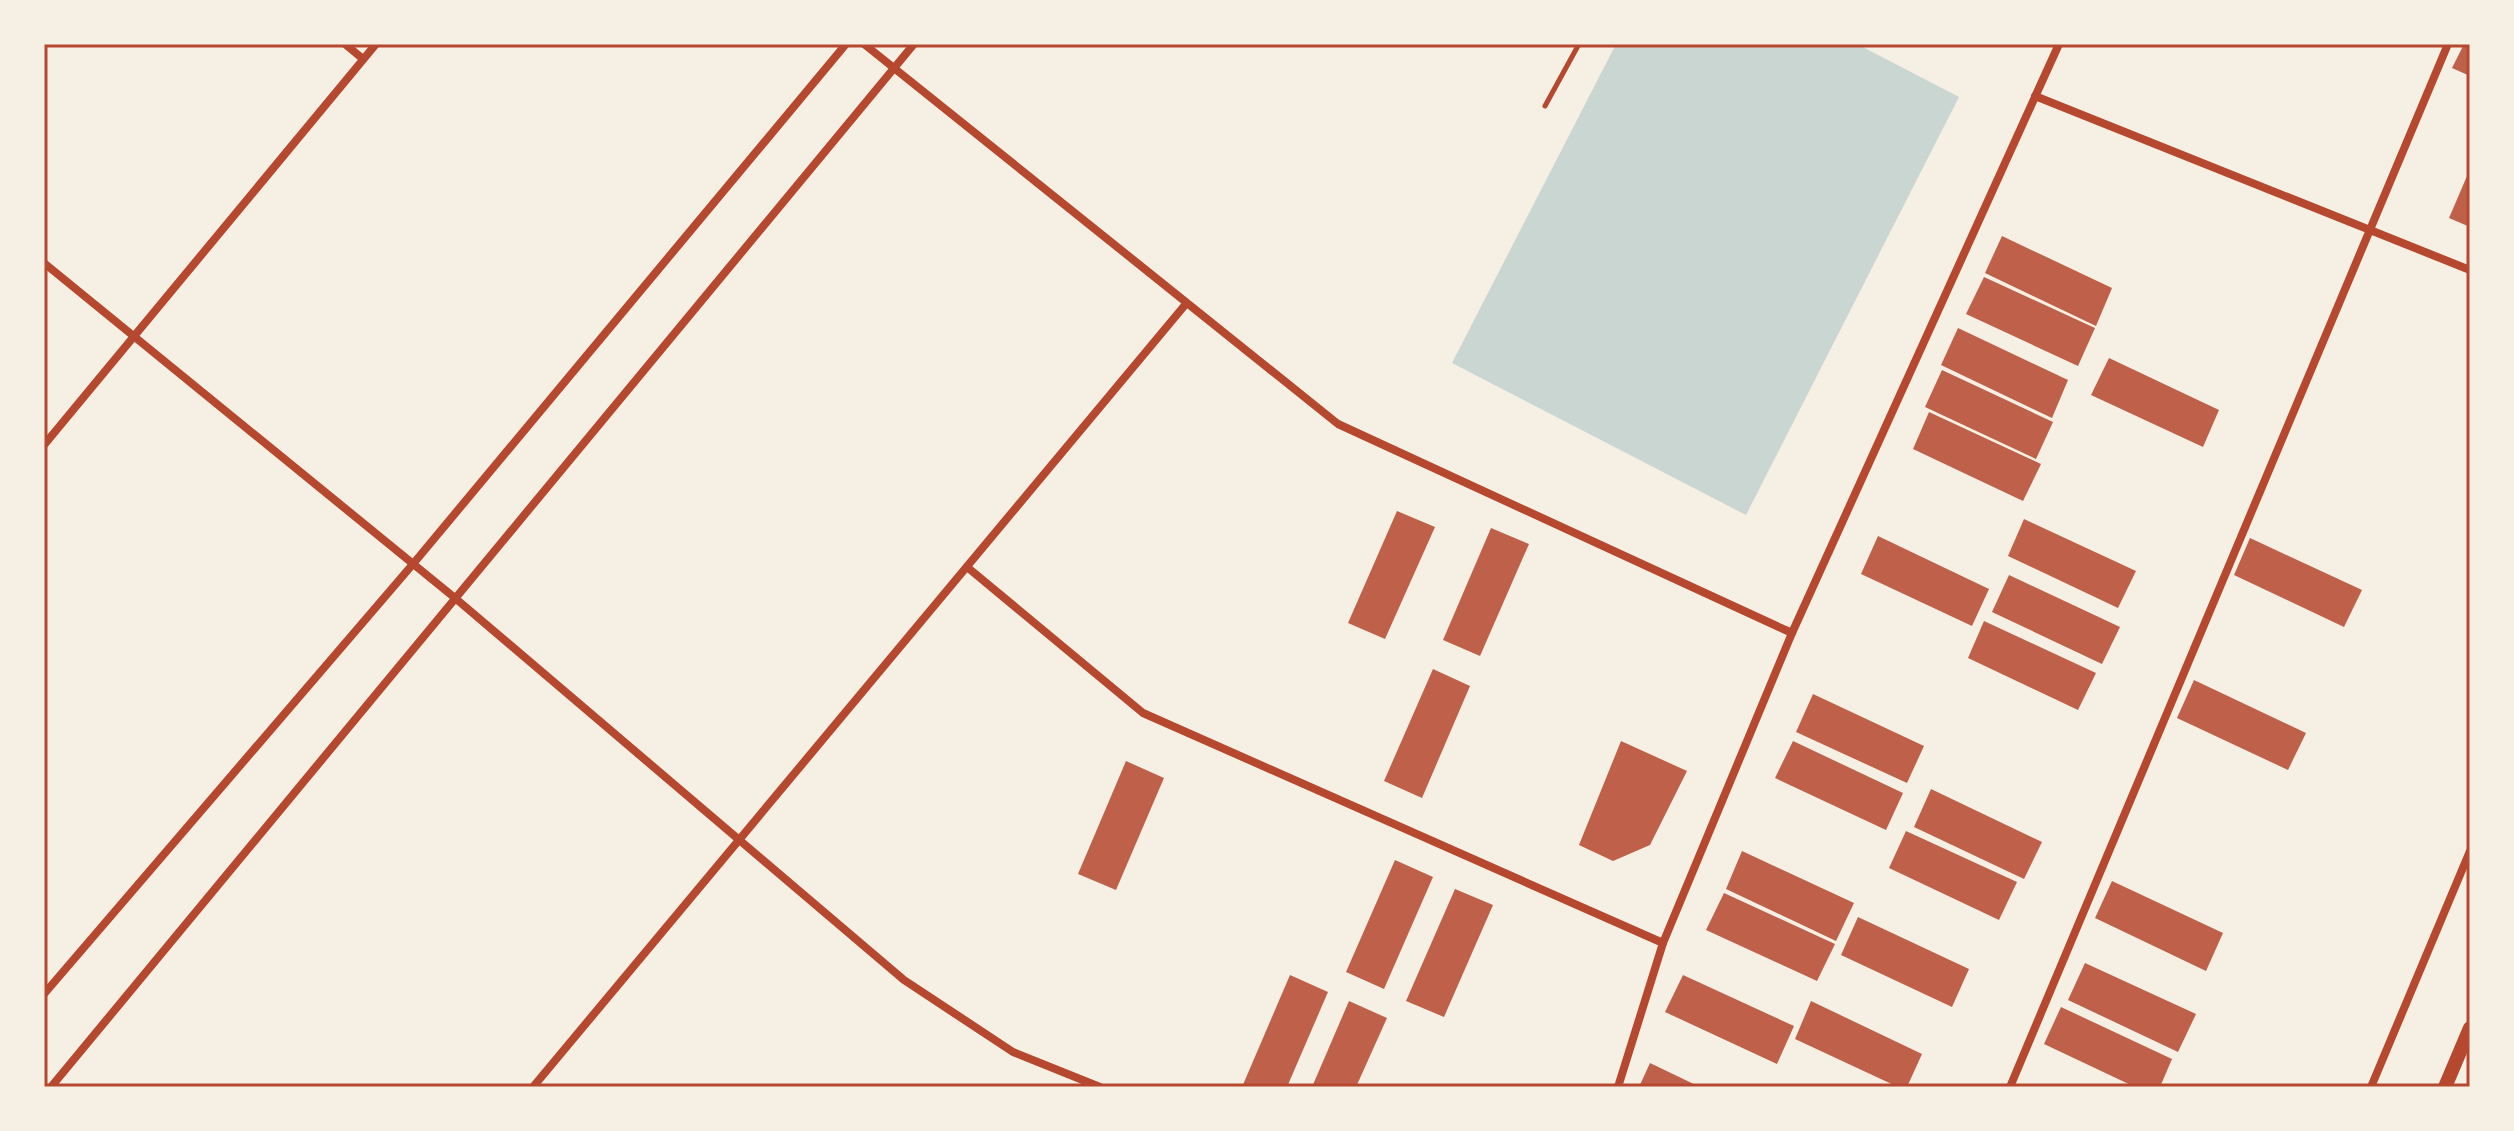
<svg xmlns="http://www.w3.org/2000/svg" width="2514" height="1131" viewBox="0 0 2514 1131" font-family="Arial,sans-serif">
<rect width="100%" height="100%" fill="#f6efe4"/>
<polygon fill="#c9d6d2" points="1616,44 1857,44 1959,97 1746,515 1452,363"/>
<g fill="#bf614a">
<polygon points="2464,44 2470,44 2470,76 2452,68"/>
<polygon points="2470,169 2470,227 2449,218"/>
<polygon points="2002,236 2112,288 2096,326 1985,273"/>
<polygon points="1984,277 2095,328 2078,366 1966,314"/>
<polygon points="1958,328 2068,380 2052,418 1941,365"/>
<polygon points="2109,358 2219,410 2203,447 2091,395"/>
<polygon points="1942,370 2053,422 2036,459 1925,407"/>
<polygon points="1929,412 2041,464 2023,501 1913,449"/>
<polygon points="1397,511 1435,527 1385,639 1348,623"/>
<polygon points="2024,519 2136,571 2118,608 2008,556"/>
<polygon points="1491,528 1529,544 1480,656 1443,640"/>
<polygon points="1878,536 1989,589 1972,626 1861,574"/>
<polygon points="2250,538 2362,590 2344,627 2234,575"/>
<polygon points="2009,575 2120,627 2102,664 1992,612"/>
<polygon points="1984,621 2096,673 2078,710 1968,658"/>
<polygon points="1433,669 1470,686 1422,798 1384,781"/>
<polygon points="2194,680 2306,733 2288,770 2177,718"/>
<polygon points="1813,694 1924,746 1907,783 1796,732"/>
<polygon points="1621,741 1687,771 1650,845 1613,861 1579,845"/>
<polygon points="1793,741 1903,793 1886,830 1775,778"/>
<polygon points="1126,761 1164,778 1116,890 1078,874"/>
<polygon points="1931,789 2042,842 2024,879 1914,827"/>
<polygon points="1906,831 2017,882 1999,920 1889,868"/>
<polygon points="1742,851 1854,903 1836,941 1726,889"/>
<polygon points="1395,860 1433,877 1384,989 1346,972"/>
<polygon points="2112,881 2223,933 2206,971 2095,918"/>
<polygon points="1455,889 1493,905 1444,1017 1406,1001"/>
<polygon points="1724,893 1835,944 1817,981 1706,930"/>
<polygon points="1858,917 1969,969 1952,1007 1841,955"/>
<polygon points="2085,963 2196,1014 2178,1052 2068,1000"/>
<polygon points="1290,975 1328,992 1287,1087 1242,1087"/>
<polygon points="1683,975 1794,1026 1777,1064 1665,1012"/>
<polygon points="1349,1001 1387,1018 1356,1087 1312,1087"/>
<polygon points="1811,1001 1922,1054 1907,1087 1898,1087 1795,1039"/>
<polygon points="2061,1007 2172,1059 2160,1087 2135,1087 2044,1044"/>
<polygon points="1650,1063 1700,1087 1639,1087"/>
</g>
<g fill="none" stroke-linecap="round" stroke-linejoin="round">
<polyline stroke="#b5482f" stroke-width="5" points="1545,106 1579,44"/>
<g stroke="#b5482f" stroke-width="8">
<polyline points="345,44 363,59"/>
<polyline points="864,44 1338,424 1792,633"/>
<polyline points="2035,96 2470,270"/>
<polyline points="44,263 455,598 904,980 1013,1052 1100,1087"/>
<polyline points="44,445 376,44"/>
<polyline points="967,567 1143,713 1663,943"/>
<polyline points="44,994 413,564 846,44"/>
<polyline points="51,1087 914,44"/>
<polyline points="533,1087 1185,305"/>
<polyline points="1618,1087 1663,943 1792,633 2059,44"/>
<polyline points="2010,1087 2448,44"/>
<polyline points="2371,1087 2470,851"/>
</g>
<polyline stroke="#b5482f" stroke-width="14" points="2445,1087 2470,1028"/>
</g>
<rect width="2514" height="1131" fill="none" stroke="#f6efe4" stroke-width="92"/>
<rect x="46" y="46" width="2422" height="1039" fill="none" stroke="#b5482f" stroke-width="3"/>
</svg>
